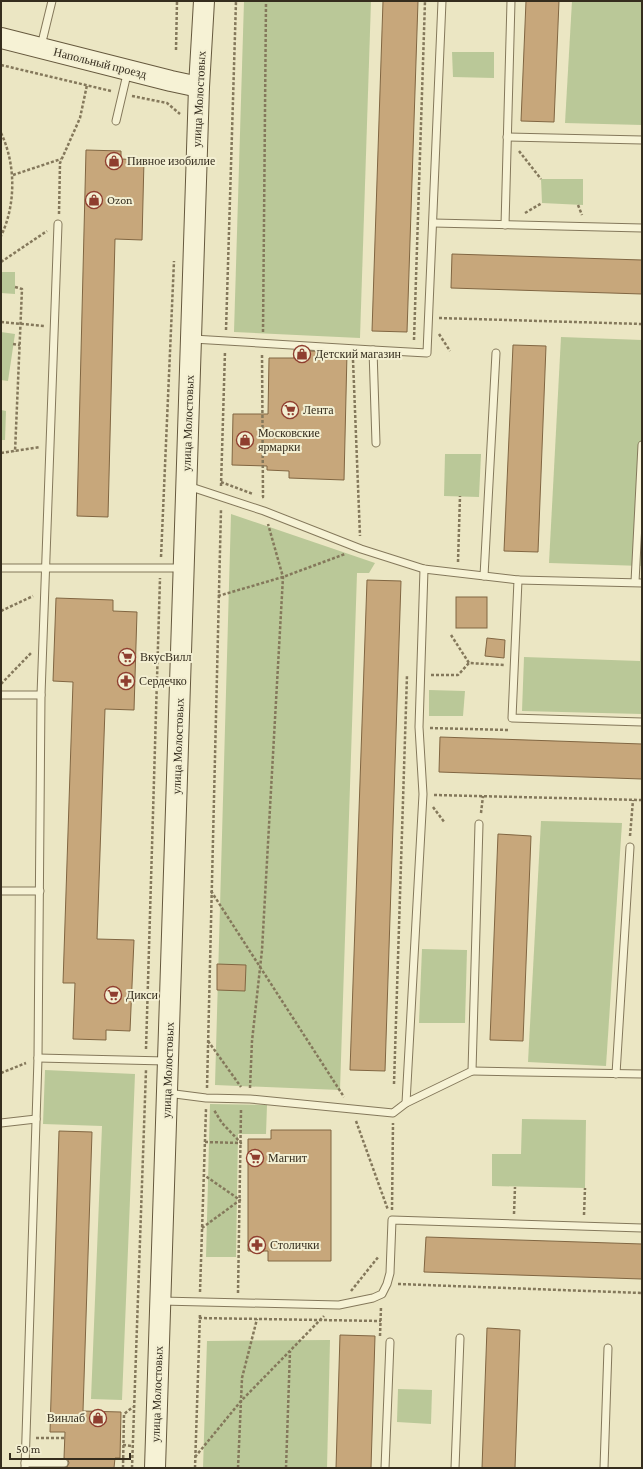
<svg xmlns="http://www.w3.org/2000/svg" width="643" height="1469" viewBox="0 0 643 1469" font-family="'Crimson Pro',serif">
<rect width="100%" height="100%" fill="#ebe6c3"/>
<g fill="#bac898">
<polygon points="244,1 371,1 360,338 234,332"/>
<polygon points="572,1 642,1 642,125 565,123"/>
<polygon points="452,52 494,52 494,78 453,77"/>
<polygon points="541,179 583,179 583,205 542,203"/>
<polygon points="1,272 15,272 15,294 1,293"/>
<polygon points="1,332 15,334 8,381 1,380"/>
<polygon points="561,337 642,340 642,566 549,563"/>
<polygon points="1,410 6,411 5,440 1,440"/>
<polygon points="445,454 481,454 479,497 444,496"/>
<polygon points="231,514 375,563 369,573 357,573 340,1090 215,1085"/>
<polygon points="641,609 642,714 522,711 524,657 640,661"/>
<polygon points="429,690 465,691 463,716 429,716"/>
<polygon points="541,821 622,823 606,1066 528,1062"/>
<polygon points="422,949 467,950 465,1023 419,1023"/>
<polygon points="45,1070 135,1074 122,1400 91,1399 102,1126 43,1124"/>
<polygon points="210,1104 267,1105 266,1134 238,1134 236,1257 206,1257"/>
<polygon points="522,1119 586,1120 585,1188 492,1186 492,1154 521,1154"/>
<polygon points="330,1340 327,1468 203,1468 207,1341"/>
<polygon points="398,1389 432,1390 431,1424 397,1422"/>
</g>
<g fill="#c7a77b" stroke="#816642">
<polygon points="383,1 418,1 407,332 372,331"/>
<polygon points="526,1 559,1 554,122 521,121"/>
<polygon points="86,150 121,151 121,159 144,160 142,240 115,239 108,517 77,516"/>
<polygon points="452,254 642,260 642,294 451,288"/>
<polygon points="513,345 546,346 538,552 504,551"/>
<polygon points="294,350 347,353 344,480 289,478 289,471 267,470 267,466 232,465 233,414 268,414 269,358 294,358"/>
<polygon points="367,580 401,581 385,1071 350,1070"/>
<rect x="456" y="597" width="31" height="31"/>
<polygon points="56,598 113,600 113,611 137,612 134,710 105,709 97,939 134,940 130,1031 106,1030 106,1040 73,1039 75,983 63,983 73,682 53,681"/>
<polygon points="487,638 505,640 504,658 485,656"/>
<polygon points="440,737 642,744 642,779 439,772"/>
<polygon points="498,834 531,836 523,1041 490,1040"/>
<polygon points="217,964 246,965 245,991 217,990"/>
<polygon points="271,1130 331,1130 331,1261 268,1261 268,1251 248,1251 248,1139 271,1139"/>
<polygon points="59,1131 92,1132 83,1411 121,1412 120,1458 115,1458 114,1468 64,1468 67,1467 69,1463 68,1460 64,1458 65,1432 50,1432"/>
<polygon points="426,1237 642,1244 642,1279 424,1272"/>
<polygon points="487,1328 520,1330 515,1468 482,1468"/>
<polygon points="340,1335 375,1336 371,1468 336,1468"/>
</g>
<g fill="none" stroke-linecap="round" stroke-linejoin="round">
<g stroke="#84785b" stroke-width="9">
<g id="lane">
<polyline points="41,46 52,1"/>
<polyline points="116,121 128,70"/>
<polyline points="507,137 642,140"/>
<polyline points="433,223 642,228"/>
<polyline points="505,225 511,1"/>
<polyline points="193,339 373,350 376,443"/>
<polyline points="373,350 427,353 442,1"/>
<polyline points="188,486 264,511 361,549 424,569 518,580 512,718 642,722"/>
<polyline points="1,568 182,568"/>
<polyline points="484,576 496,353"/>
<polyline points="518,580 642,583"/>
<polyline points="635,582 642,445"/>
<polyline points="1,695 41,695"/>
<polyline points="1,891 40,891"/>
<polyline points="38,1058 166,1061"/>
<polyline points="472,1071 642,1074"/>
<polyline points="616,1074 630,847"/>
<polyline points="167,1093 206,1098 250,1099 393,1113 406,1103 423,794 419,727 424,569"/>
<polyline points="406,1103 472,1071 479,824"/>
<polyline points="1,1123 36,1119"/>
<polyline points="161,1301 339,1305 373,1298 382,1294 387,1284 390,1273 392,1220 642,1228"/>
<polyline points="25,1463 64,1463"/>
<polyline points="25,1468 38,1058 41,695 58,224"/>
<polyline points="385,1468 390,1342"/>
<polyline points="455,1468 460,1338"/>
<polyline points="604,1468 608,1348"/>
</g>
</g>
<g stroke="#66593e" stroke-width="22">
<g id="secondary">
<polyline points="1,38 171,81 199,87"/>
<polyline points="155,1468 199,87 204,1"/>
</g>
</g>
<g stroke="#84785b" stroke-width="2.5" stroke-dasharray="3 2" stroke-linecap="butt">
<polyline points="176,50 177,1"/>
<polyline points="1,65 111,91"/>
<polyline points="132,96 167,103 180,114"/>
<path d="M1 133C16 164 16 205 1 236"/>
<polyline points="519,151 541,179"/>
<polyline points="13,175 61,159"/>
<polyline points="578,205 582,215"/>
<polyline points="525,213 542,203"/>
<polyline points="59,214 60,163 80,118 87,85"/>
<polyline points="1,262 47,231"/>
<polyline points="15,287 22,289 15,452"/>
<polyline points="439,318 642,324"/>
<polyline points="1,322 44,326"/>
<polyline points="226,330 236,1"/>
<polyline points="263,332 266,1"/>
<polyline points="439,334 450,351"/>
<polyline points="414,340 425,1"/>
<polyline points="13,344 20,345"/>
<polyline points="353,360 360,536"/>
<polyline points="1,453 40,447"/>
<polyline points="221,482 253,494"/>
<polyline points="221,486 225,351"/>
<polyline points="262,497 263,497 262,353"/>
<polyline points="161,557 174,261"/>
<polyline points="458,562 460,496"/>
<polyline points="218,596 283,577 345,554"/>
<polyline points="1,611 33,596"/>
<polyline points="451,635 469,663 504,665"/>
<polyline points="431,675 458,675 469,663"/>
<polyline points="1,684 31,653"/>
<polyline points="430,728 509,730"/>
<polyline points="434,795 642,800"/>
<polyline points="433,807 445,823"/>
<polyline points="481,813 483,796"/>
<polyline points="630,836 633,800"/>
<polyline points="211,891 344,1097"/>
<polyline points="208,1041 241,1087"/>
<polyline points="146,1049 160,578"/>
<polyline points="1,1073 26,1063"/>
<polyline points="394,1084 407,675"/>
<polyline points="207,1088 221,509"/>
<polyline points="250,1088 252,1041 262,950 283,577 268,524"/>
<polyline points="356,1121 388,1210"/>
<polyline points="205,1142 241,1143 222,1123 214,1110"/>
<polyline points="392,1210 393,1123"/>
<polyline points="514,1214 515,1187"/>
<polyline points="584,1215 585,1188"/>
<polyline points="202,1228 240,1200 204,1175"/>
<polyline points="398,1284 642,1293"/>
<polyline points="351,1291 379,1256"/>
<polyline points="200,1292 206,1109"/>
<polyline points="238,1293 241,1110"/>
<polyline points="199,1318 381,1321"/>
<polyline points="380,1336 381,1307"/>
<polyline points="36,1438 65,1438"/>
<polyline points="123,1445 132,1446"/>
<polyline points="195,1457 241,1401 324,1316"/>
<polyline points="123,1468 124,1414 133,1407"/>
<polyline points="132,1468 146,1070"/>
<polyline points="195,1468 200,1313"/>
<polyline points="238,1468 242,1378 257,1319"/>
<polyline points="286,1468 290,1351"/>
</g>
<use href="#lane" stroke="#f6f2d5" stroke-width="7"/>
<use href="#secondary" stroke="#f6f2d5" stroke-width="20"/>
</g>
<defs>
<g id="shop-ring" transform="scale(0.9)"><circle r="9.5" fill="#f3efd2" stroke="#8f3e2f" stroke-width="1.5"/><path d="M-5-2.5h2.3a2.7 3.5 0 0 1 5.4 0H5L5.5 6h-11ZM-1.5-2.5h3a1.5 2.3 0 0 0-3 0Z" fill="#8f3e2f"/></g>
<g id="supermarket-ring" transform="scale(0.9)"><circle r="9.5" fill="#f3efd2" stroke="#8f3e2f" stroke-width="1.5"/><path d="M-6-5.5h2.5l.6 2H6L4.5 2H-2.5L-4.4-4H-6ZM-1.5 3.2a1.3 1.3 0 1 0 .1 0ZM3 3.2a1.3 1.3 0 1 0 .1 0Z" fill="#8f3e2f"/></g>
<g id="pharmacy-ring" transform="scale(0.9)"><circle r="9.5" fill="#f3efd2" stroke="#8f3e2f" stroke-width="1.5"/><path d="M-2-6h4v4h4v4h-4v4h-4v-4h-4v-4h4Z" fill="#8f3e2f"/></g>
</defs>
<g fill-rule="evenodd">
<use href="#shop-ring" x="114" y="161"/>
<use href="#shop-ring" x="94" y="200"/>
<use href="#shop-ring" x="302" y="354"/>
<use href="#supermarket-ring" x="290" y="410"/>
<use href="#shop-ring" x="245" y="440"/>
<use href="#supermarket-ring" x="127" y="657"/>
<use href="#pharmacy-ring" x="126" y="681"/>
<use href="#supermarket-ring" x="113" y="995"/>
<use href="#supermarket-ring" x="255" y="1158"/>
<use href="#pharmacy-ring" x="257" y="1245"/>
<use href="#shop-ring" x="98" y="1418"/>
</g>
<g text-anchor="middle" dominant-baseline="central" stroke-width="4" stroke-linejoin="round" paint-order="stroke">
<g font-size="12" fill="#352d1e" stroke="#f3efd2">
<text transform="translate(100 63) rotate(14)">Напольный проезд</text>
<text transform="translate(199 99) rotate(-87)">улица Молостовых</text>
<text transform="translate(188 423) rotate(-88)">улица Молостовых</text>
<text transform="translate(178 746) rotate(-88)">улица Молостовых</text>
<text transform="translate(168 1070) rotate(-88)">улица Молостовых</text>
<text transform="translate(157 1394) rotate(-88)">улица Молостовых</text>
</g>
<g font-size="12" fill="#352d1e" stroke="#f3efd2" text-anchor="start">
<text x="127" y="161">Пивное изобилие</text>
<text x="107" y="200">Ozon</text>
<text x="315" y="354">Детский магазин</text>
<text x="303" y="410">Лента</text>
<text x="258" y="433">Московские<tspan x="258" dy="14">ярмарки</tspan></text>
<text x="140" y="657">ВкусВилл</text>
<text x="139" y="681">Сердечко</text>
<text x="126" y="995">Дикси</text>
<text x="268" y="1158">Магнит</text>
<text x="270" y="1245">Столички</text>
<text x="85" y="1418" text-anchor="end">Винлаб</text>
</g>
</g>
<rect width="643" height="1469" fill="none" stroke="#352d1e" stroke-width="4"/>
<path d="M10 1453v6h120v-6" fill="none" stroke="#352d1e" stroke-width="2"/>
<text x="16" y="1453" font-size="12" fill="#352d1e" stroke="#f3efd2" stroke-width="3" paint-order="stroke">50 m</text>
</svg>
